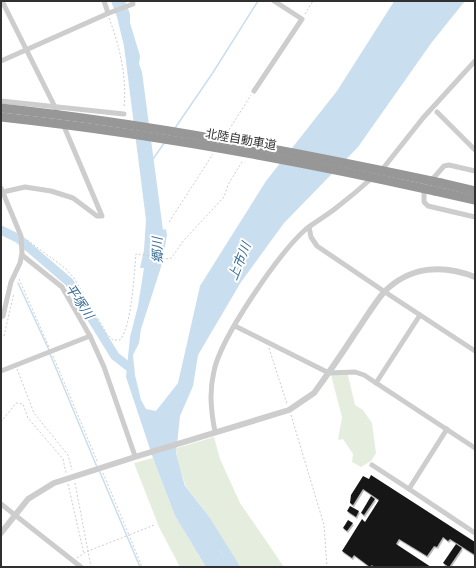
<svg xmlns="http://www.w3.org/2000/svg" width="476" height="568" viewBox="0 0 476 568" font-family="'Golos Text','Noto Sans JP',sans-serif">
<defs>
<filter id="shadow"><feDropShadow dx="1" dy="2" stdDeviation="0" flood-color="#0004"/></filter>
</defs>
<rect width="100%" height="100%" fill="#fff"/>
<g fill="#e5eede">
<polygon points="347,371 355,405 363,410 372,423 376,453 371,461 361,467 352,462 353,454 343,439 338,440 342,417 331,375"/>
<polygon points="214,437 220,459 240,503 284,567 231,567 220,552 211,519 186,487 176,456 177,448"/>
<polygon points="153,458 175,516 206,567 180,567 159,527 134,463"/>
</g>
<polygon fill="#c9deee" points="111,1 125,1 130,14 130,23 140,56 139,64 142,72 163,230 166,229 167,235 161,267 141,329 139,343 133,355 135,375 141,400 146,409 156,411 178,383 200,286 266,181 337,91 393,3 394,1 465,1 432,42 358,147 284,223 241,282 198,355 193,386 180,416 176,454 185,486 211,519 220,552 231,567 206,567 175,516 153,458 126,377 130,337 138,306 144,268 140,268 144,250 146,220 124,46 117,17"/>
<g fill="none" stroke-linecap="round" stroke-linejoin="round">
<g stroke="#c9deee" stroke-width="1.5">
<polyline points="175,128 212,74 258,1"/>
<polyline points="153,159 165,142"/>
<polyline points="18,283 49,350"/>
<polyline points="50,354 97,467"/>
<polyline points="99,470 140,567"/>
</g>
<g stroke="#c9deee" stroke-width="9">
<polyline points="1,230 19,239 69,282 115,356 129,367"/>
<polyline points="207,522 235,567"/>
</g>
</g>
<g fill="#171717" filter="url(#shadow)">
<polygon points="371,475 475,542 475,555 450,539 448,541 443,537 437,547 434,546 427,556 399,539 396,544 431,567 374,567 372,565 370,567 354,555 352,558 342,551 362,519 365,522 379,500 363,489 353,505 350,503 351,495 363,476 369,479"/>
<polygon points="371,496 375,499 364,515 361,513"/>
<polygon points="350,506 359,511 356,517 347,511"/>
<polygon points="348,520 353,523 347,531 343,528"/>
<polygon points="456,544 462,548 449,567 443,563"/>
</g>
<g fill="none" stroke-linecap="round" stroke-linejoin="round">
<g stroke="#cdcdcd" stroke-width="1" stroke-dasharray="2 2" stroke-linecap="butt">
<polyline points="305,14 313,1"/>
<path d="M109 18C120 47 127 77 124 108"/>
<polyline points="227,133 251,95"/>
<polyline points="169,222 213,154"/>
<path d="M27 240 65 268 74 278 107 334 113 340H120C132 325 134 274 136 254L170 259 172 257 184 240 224 197 228 185 243 160"/>
<polyline points="19,279 49,347"/>
<polyline points="4,336 14,293"/>
<polyline points="269,348 287,404"/>
<polyline points="53,356 98,463"/>
<polyline points="17,369 34,413 68,455 72,470"/>
<polyline points="291,415 324,525 327,567"/>
<polyline points="1,422 16,403 23,404 28,418 63,459 66,473"/>
<polyline points="103,473 129,535 154,525"/>
<polyline points="75,483 91,567"/>
<polyline points="68,484 84,554"/>
<polyline points="77,558 86,552 129,535 142,567"/>
</g>
<g stroke="#cdcdcd" stroke-width="5">
<polyline points="2,1 59,115"/>
<polyline points="104,1 108,13"/>
<polyline points="1,61 109,13 133,4 132,1"/>
<polyline points="254,91 302,19 274,1"/>
<polyline points="1,101 124,114"/>
<polyline points="437,112 475,150"/>
<polyline points="381,171 423,118 475,61"/>
<polyline points="430,182 444,166 449,165 475,171"/>
<polyline points="1,188 21,236 22,253 20,263 11,282 3,316 1,317"/>
<polyline points="425,189 424,190 424,202 428,206 475,217"/>
<polyline points="3,192 25,187 51,191 73,198 97,216 102,216 63,124"/>
<polyline points="309,227 311,237 317,246 385,292 475,351"/>
<polyline points="22,255 62,287 90,336"/>
<polyline points="235,326 329,373 355,372 364,375 475,448"/>
<polyline points="1,371 90,336 104,367 135,456"/>
<polyline points="376,383 420,315"/>
<polyline points="447,429 409,489 475,533"/>
<path d="M215 432C211 411 209 392 214 371 221 337 279 253 306 229 315 222 326 216 336 208 349 198 361 188 373 177"/>
<polyline points="372,465 409,489"/>
<polyline points="1,504 81,567"/>
</g>
<path stroke="#cdcdcd" stroke-width="6" d="M1 533 28 499 54 483 138 456 289 410 314 393C328 374 341 355 354 335 364 321 373 305 384 292 410 266 443 264 475 277"/>
<g stroke="#979797" stroke-width="9">
<polyline points="441,183 475,191"/>
<polyline points="435,191 475,200"/>
</g>
<g stroke="#979797" stroke-width="9">
<path d="M1 108C149 124 295 152 441 183"/>
<path d="M1 117C147 133 291 159 435 191"/>
</g>
</g>
<g text-anchor="middle" dominant-baseline="central" stroke-width="4" stroke-linejoin="round" paint-order="stroke">
<g font-size="12" fill="#303030" stroke="#fff">
<text transform="translate(241 139) rotate(10)">北陸自動車道</text>
</g>
<g font-size="13" font-style="italic" fill="#396e97" stroke="#fff">
<text transform="translate(157 250) rotate(-91)">郷川</text>
<text transform="translate(239 261) rotate(-68)">上市川</text>
<text transform="translate(80 301) rotate(56)">平塚川</text>
</g>
</g>
<rect width="476" height="568" fill="none" stroke="#303030" stroke-width="4"/>
</svg>
